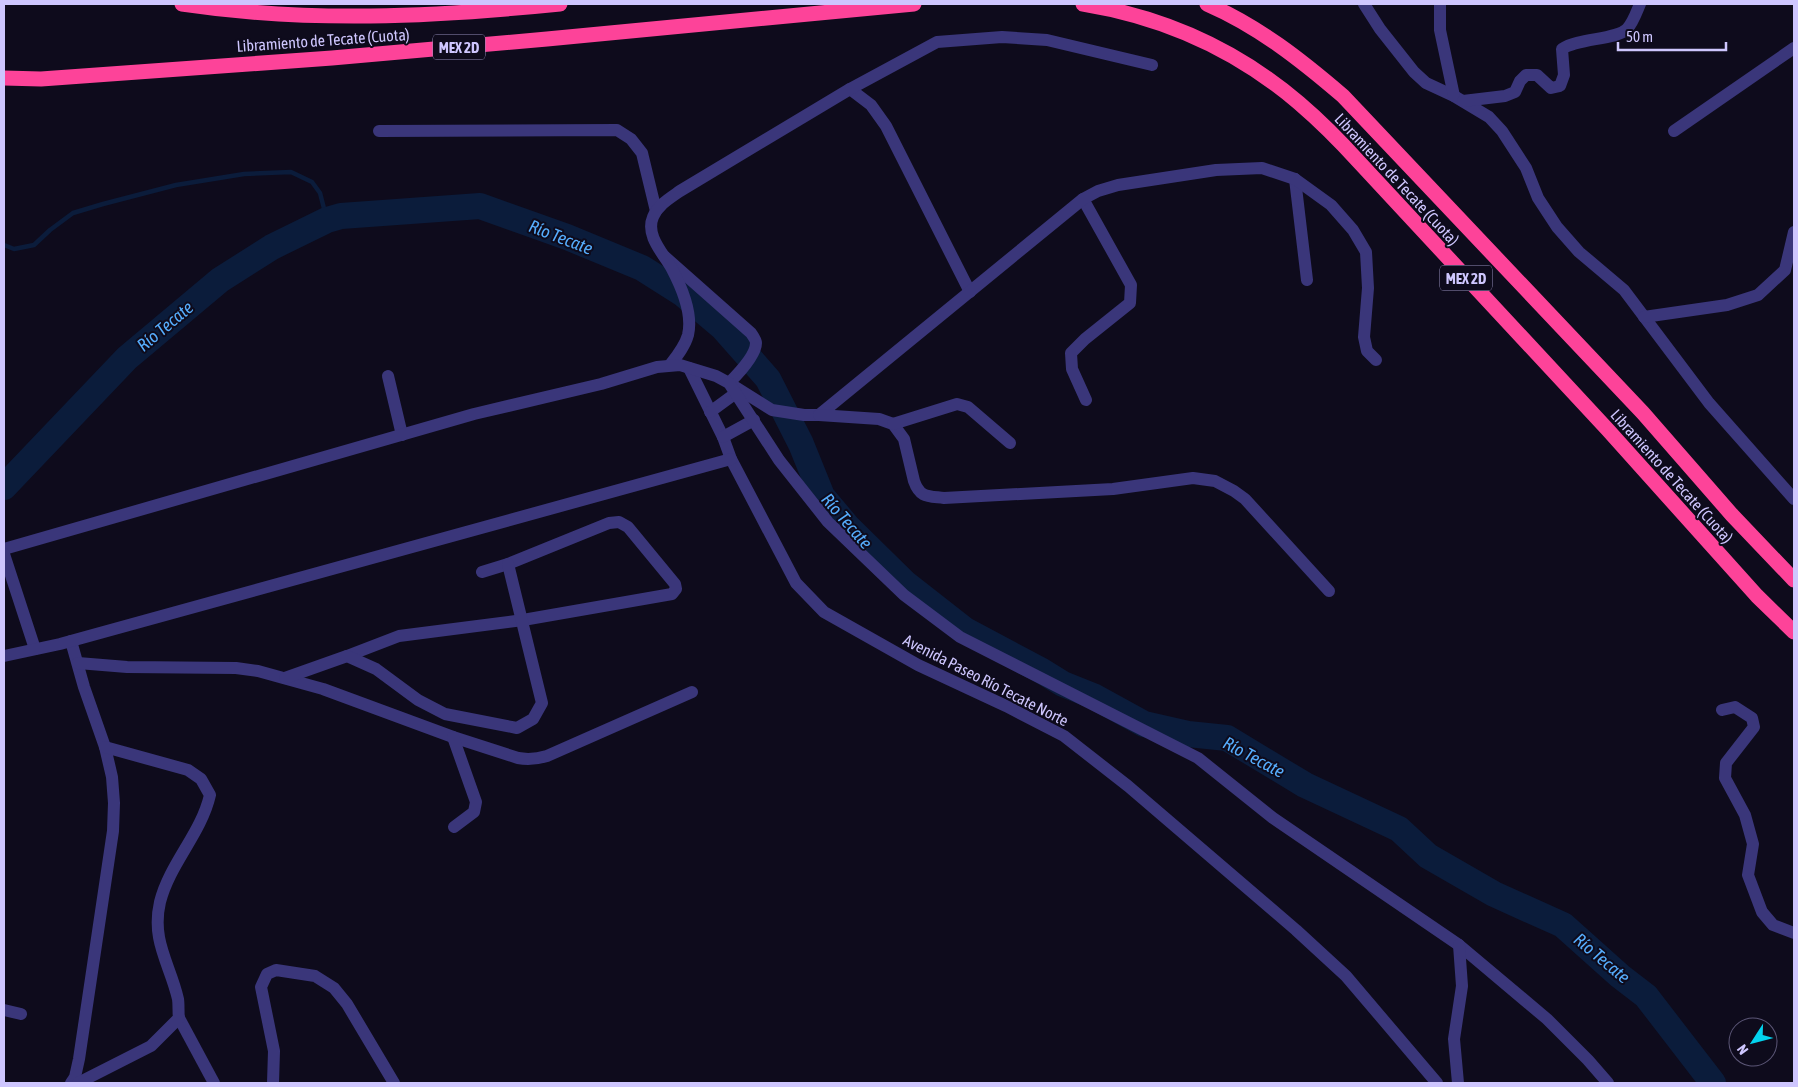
<svg xmlns="http://www.w3.org/2000/svg" width="1798" height="1087" viewBox="0 0 1798 1087" font-family="'Asap Condensed',sans-serif">
<rect width="100%" height="100%" fill="#0e0b1c"/>
<g fill="none" stroke-linecap="round" stroke-linejoin="round">
<polyline stroke="#0b1c3b" stroke-width="4.5" points="4,245 14,249 34,245 50,230 73,213 103,204 176,185 244,174 291,172 312,182 320,193 327,220"/>
<polyline stroke="#0b1c3b" stroke-width="26" points="4,487 127,358 220,280 272,247 327,220 341,216 480,206 567,237 642,268 683,294 722,327 768,379 801,444 822,496 848,527 905,583 965,630 1042,671 1063,684 1093,696 1144,724 1188,734 1227,738 1305,785 1399,829 1428,856 1494,894 1563,925 1620,976 1646,996 1713,1083"/>
<g stroke="#3a367a" stroke-width="12">
<polyline points="1364,4 1380,29 1414,72 1426,83 1454,96 1489,117 1502,131 1526,168 1538,198 1557,227 1579,252 1624,290 1709,403 1794,499"/>
<polyline points="1440,4 1440,30 1454,96"/>
<polyline points="850,89 871,105 886,126 970,292"/>
<path d="M1463 101 1505 96 1515 92 1520 81 1526 75H1537L1551 88 1560 86 1564 75 1562 49C1579 38 1616 40 1627 29 1633 23 1637 11 1640 4"/>
<polyline points="379,131 617,130 631,139 642,153 656,211"/>
<polyline points="1674,131 1794,48"/>
<polyline points="1295,179 1307,280"/>
<polyline points="1083,199 1131,285 1130,303 1085,339 1071,353 1072,369 1086,400"/>
<path d="M664 256 751 333C753 336 756 340 756 343 756 355 737 375 729 383L772 410 804 415H819L1083 199 1098 191 1118 185 1216 170 1262 168 1295 179 1331 205 1353 230 1366 252 1368 288 1364 337 1367 351 1376 360"/>
<polyline points="1644,317 1727,305 1758,295 1785,270 1794,232"/>
<path d="M670 365C677 356 685 346 688 335 693 314 682 288 672 269 664 254 645 236 653 217 658 205 670 198 680 191L850 89 937 42 1002 37 1047 40 1152 65"/>
<polyline points="689,368 723,437 731,459 796,583 824,612 918,665 1006,706 1064,736 1128,786 1296,930 1346,976 1437,1083"/>
<polyline points="388,376 402,435"/>
<polyline points="710,412 736,393"/>
<path d="M819 415 879 419 893 424 904 439 914 481C920 498 928 496 944 498L1113 489 1193 478 1215 481 1234 491 1245 499 1329 591"/>
<polyline points="893,424 957,404 968,407 1010,443"/>
<polyline points="723,437 754,420"/>
<polyline points="4,549 474,414 601,384 657,367 680,365 716,376 729,383 779,460 828,522 904,595 960,637 1198,758 1273,818 1459,945 1547,1019 1588,1060 1608,1083"/>
<polyline points="4,554 35,649"/>
<polyline points="71,641 84,687 105,747 112,777 114,803 113,831 79,1059 75,1077 71,1083"/>
<polyline points="4,656 60,644 731,459"/>
<polyline points="347,656 399,636 523,620 672,594 676,589 675,584 628,527 619,522 609,523 508,564 482,572"/>
<path d="M78 663 127 667 236 668 258 671 323 689 453 737 518 758C529 760 537 759 547 756L692 692"/>
<polyline points="285,678 347,656 376,669 418,700 445,714 517,728 533,719 542,703 508,564"/>
<polyline points="1722,710 1735,707 1752,718 1754,727 1726,763 1725,778 1745,815 1753,844 1748,875 1762,912 1773,925 1794,933"/>
<polyline points="453,737 476,802 474,812 454,827"/>
<polyline points="4,1010 21,1014"/>
<polyline points="179,1018 214,1083"/>
<path d="M78 1083 151 1046 179 1018C178 1012 179 1005 178 999 170 964 151 941 160 902 170 863 201 834 210 795L201 779 188 770 105 747"/>
<polyline points="273,1083 274,1051 261,987 267,974 276,970 315,976 334,988 347,1004 394,1083"/>
<polyline points="1458,1083 1454,1039 1462,986 1459,945"/>
</g>
<g stroke="#fd4399" stroke-width="15">
<path d="M182 4C309 23 432 17 560 4"/>
<path d="M1083 4C1163 17 1237 50 1299 103 1320 121 1340 141 1359 162L1608 430 1757 596 1794 632"/>
<path d="M1207 4C1258 26 1301 60 1343 96L1643 413 1732 515 1794 580"/>
<polyline points="4,78 41,79 332,58 547,39 914,4"/>
</g>
</g>
<g text-anchor="middle" dominant-baseline="central" stroke-width="4" stroke-linejoin="round" paint-order="stroke">
<g fill="#0e0b1c" stroke="#948eba" stroke-width="1">
<rect x="433" y="34.5" width="52" height="25" rx="4"/>
<rect x="1440" y="265.5" width="52" height="25" rx="4"/>
</g>
<g font-size="15" font-weight="bold" fill="#cec6fe">
<text x="459" y="47">MEX 2D</text>
<text x="1466" y="278">MEX 2D</text>
</g>
<g font-size="16" fill="#cec6fe" stroke="#0e0b1c">
<text transform="translate(323 40) rotate(-4)">Libramiento de Tecate (Cuota)</text>
<text transform="translate(1397 179) rotate(47)">Libramiento de Tecate (Cuota)</text>
<text transform="translate(1672 476) rotate(48)">Libramiento de Tecate (Cuota)</text>
<text transform="translate(986 680) rotate(27)">Avenida Paseo Río Tecate Norte</text>
</g>
<g font-size="18" font-style="italic" fill="#56adfd" stroke="#0e0b1c">
<text transform="translate(561 237) rotate(21)">Río Tecate</text>
<text transform="translate(165 326) rotate(-40)">Río Tecate</text>
<text transform="translate(847 521) rotate(49)">Río Tecate</text>
<text transform="translate(1254 757) rotate(28)">Río Tecate</text>
<text transform="translate(1602 958) rotate(40)">Río Tecate</text>
</g>
</g>
<rect width="1798" height="1087" fill="none" stroke="#cec6fe" stroke-width="10"/>
<g transform="translate(1753 1042) rotate(234)"><circle r="24" fill="#0e0b1c" stroke="#5b5676"/>
<path d="M0-4L9 19L0 12L-9 19Z" fill="#03d3ee"/>
<text y="-8" font-size="14" font-weight="bold" text-anchor="middle" fill="#cec6fe">N</text>
</g>
<path d="M1618 42v8h108v-8" fill="none" stroke="#cec6fe" stroke-width="2.5"/>
<text x="1626" y="42" font-size="15" fill="#cec6fe" stroke="#0e0b1c" stroke-width="4" paint-order="stroke">50 m</text>
</svg>
